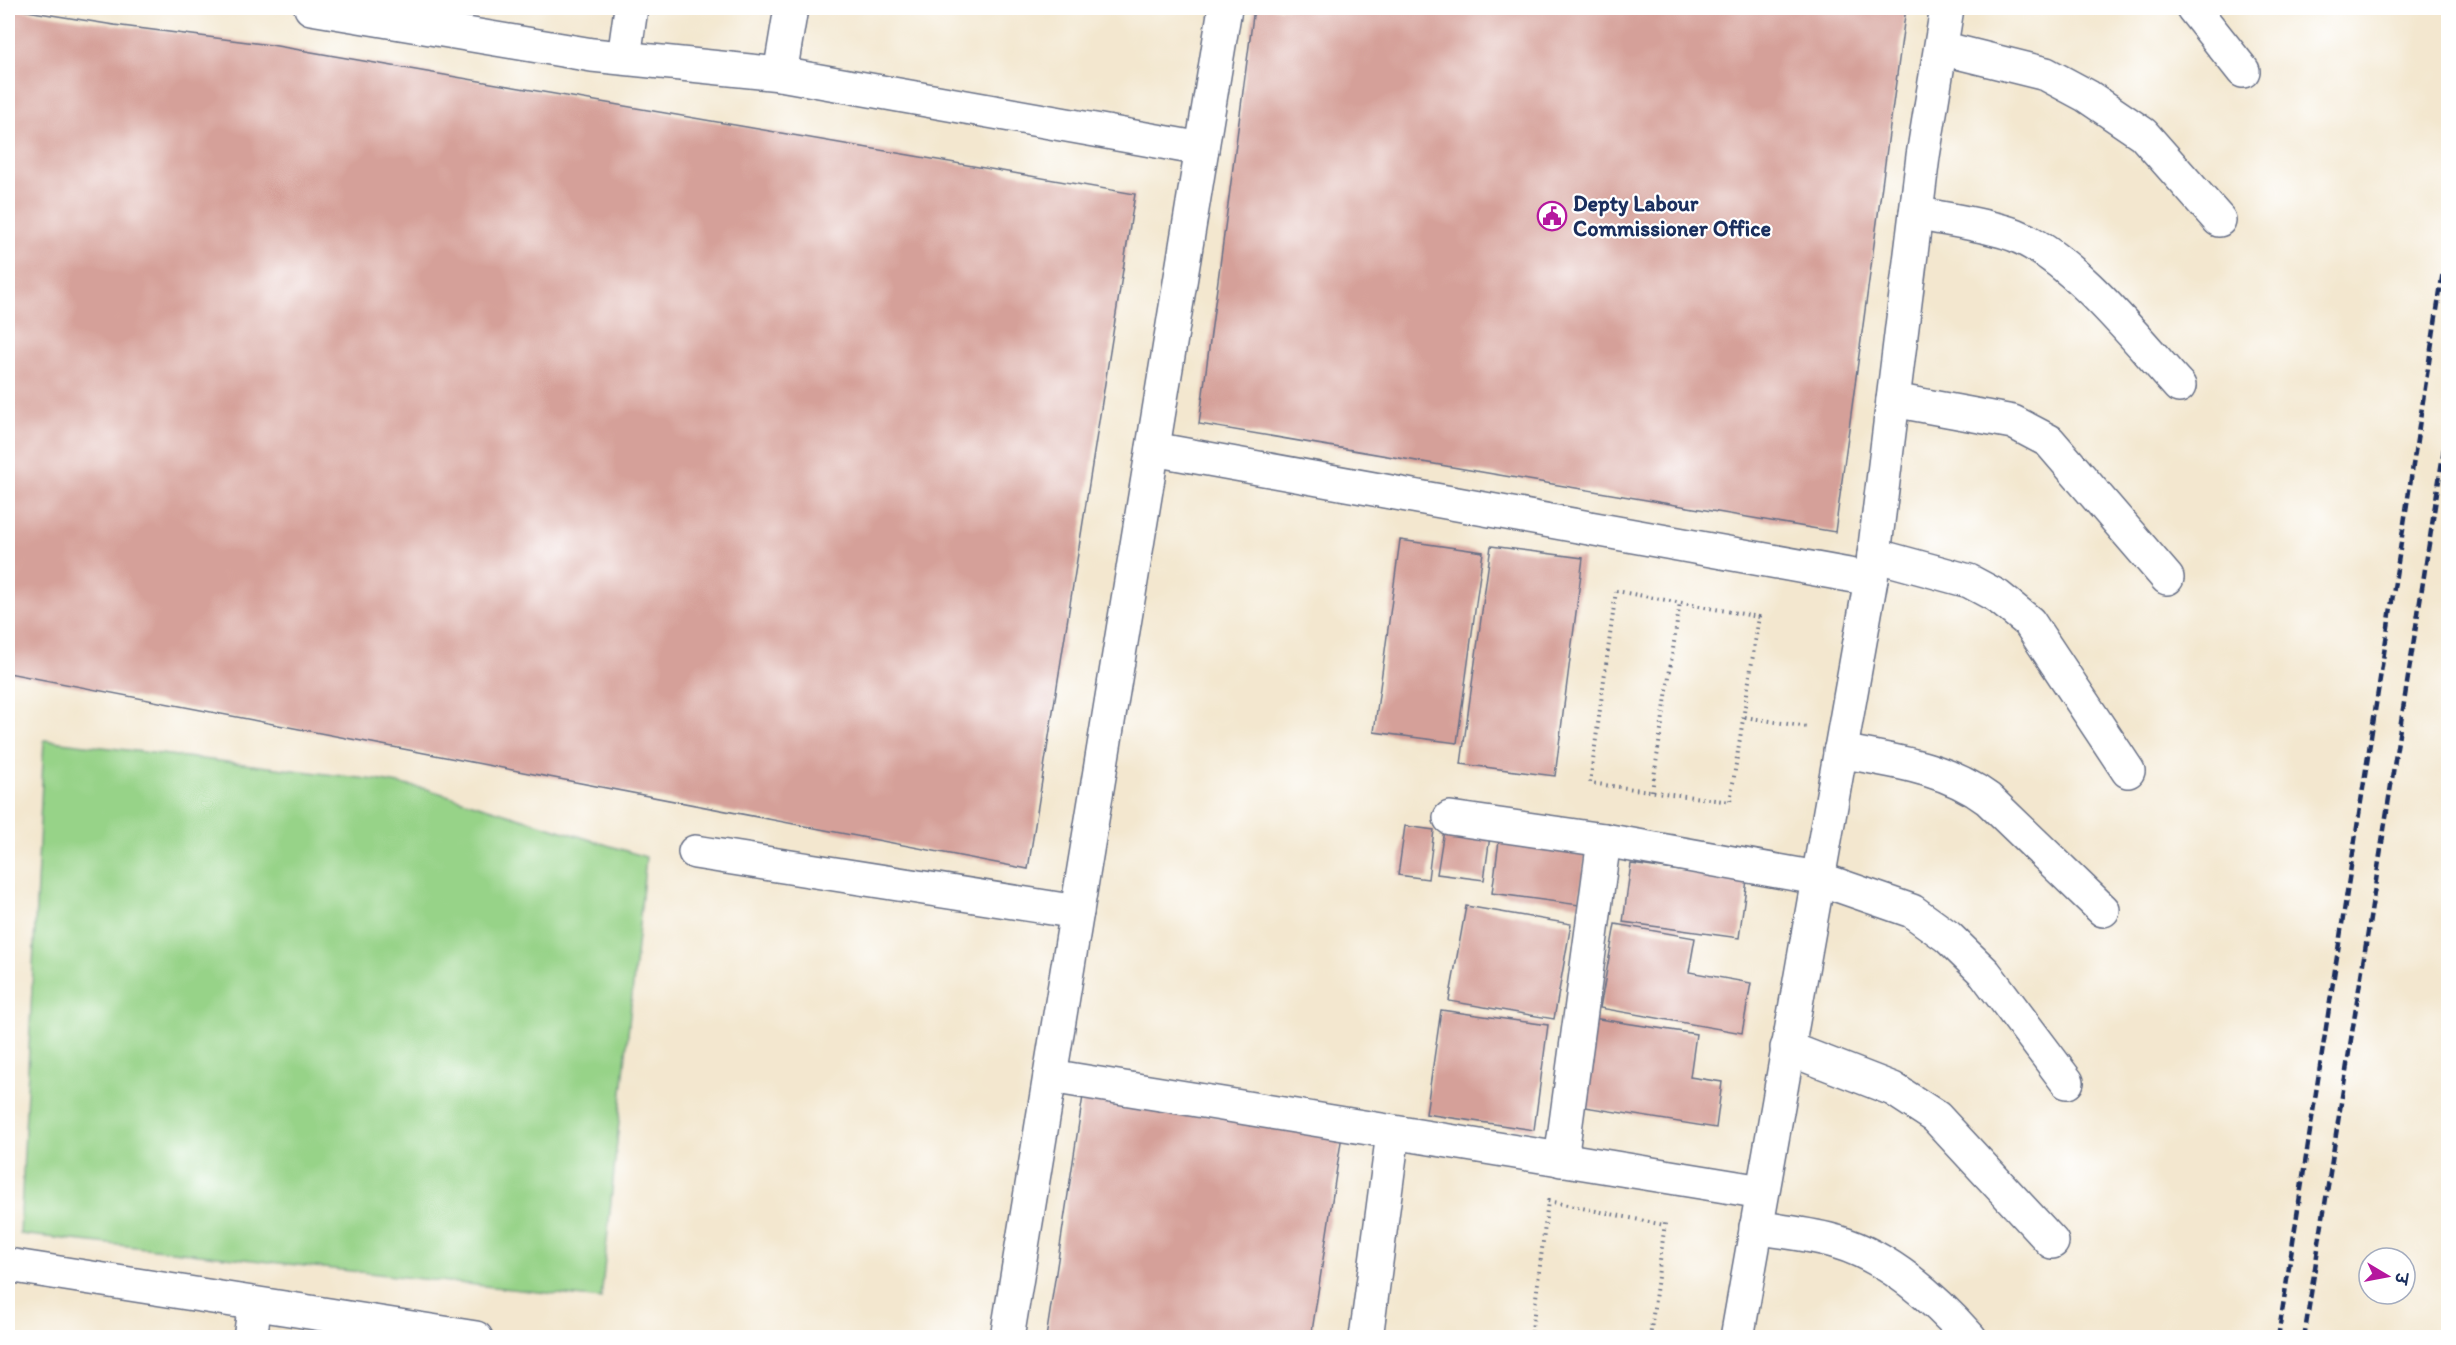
<svg xmlns="http://www.w3.org/2000/svg" width="2456" height="1345" viewBox="0 0 2456 1345" font-family="Itim,'Playpen Sans Deva',sans-serif">
<rect width="100%" height="100%" fill="#fff"/>
<filter id="ink" filterUnits="userSpaceOnUse"><feTurbulence type="fractalNoise" baseFrequency=".0167" numOctaves="2"/><feDisplacementMap in="SourceGraphic" scale="12" xChannelSelector="R" yChannelSelector="G"/><feConvolveMatrix kernelMatrix="1 2 1 2 8 2 1 2 1" color-interpolation-filters="sRGB"/></filter>
<filter id="wash" filterUnits="userSpaceOnUse"><feTurbulence type="fractalNoise" baseFrequency=".008" numOctaves="4" result="noise"/><feDisplacementMap in="SourceGraphic" scale="24" xChannelSelector="R" yChannelSelector="G"/><feGaussianBlur stdDeviation="1.35" result="paint"/><feColorMatrix in="noise" values="0 0 0 0 0 0 0 0 0 0 0 0 0 0 0 0 0 1.4 0 .05"/><feComposite in="paint" operator="in"/></filter>
<g filter="url(#wash)">
<rect width="100%" height="100%" fill="#f3e7cf"/>
<polygon fill="#97d388" stroke="#598173" stroke-width="1.5" points="44,740 376,780 427,789 646,857 601,1299 20,1234"/>
<g id="blocks">
<g fill="#d5a099">
<polygon points="8,8 114,25 271,45 1135,194 1028,869 8,673"/>
<polygon points="1254,8 1906,8 1835,532 1199,424"/>
<polygon points="1400,540 1483,552 1457,743 1374,732"/>
<polygon points="1491,546 1583,558 1555,776 1461,764"/>
<polygon points="1405,826 1434,830 1428,879 1398,875"/>
<polygon points="1444,830 1490,836 1484,880 1437,874"/>
<polygon points="1499,841 1586,853 1579,905 1492,893"/>
<polygon points="1631,864 1747,880 1739,938 1623,922"/>
<polygon points="1466,906 1571,924 1554,1019 1449,1001"/>
<polygon points="1615,924 1695,938 1689,972 1751,983 1742,1033 1600,1008"/>
<polygon points="1441,1010 1548,1025 1534,1130 1426,1114"/>
<polygon points="1586,1017 1696,1034 1690,1077 1722,1082 1716,1128 1572,1105"/>
<polygon points="1083,1096 1342,1135 1311,1338 1046,1338"/>
</g>
</g>
</g>
<g filter="url(#ink)">
<use href="#blocks" fill-opacity="0" stroke="#676f86" stroke-width="1.5"/>
<g fill="none" stroke-linecap="round" stroke-linejoin="round">
<g stroke="#676f86" stroke-width="36">
<g id="minor">
<polyline points="311,8 592,55 780,74 1202,149"/>
<polyline points="2193,8 2243,71"/>
<polyline points="1941,48 2046,74 2087,96 2143,134 2219,220"/>
<polyline points="624,58 631,8"/>
<polyline points="780,74 791,8"/>
<path d="M1916 213C1948 220 1984 224 2015 235 2074 259 2136 339 2179 386"/>
<polyline points="1893,400 2013,422 2049,441 2167,578"/>
<polyline points="1153,449 1871,579"/>
<polyline points="1874,555 1969,581 1997,596 2029,622 2128,771"/>
<path d="M1840 751C1892 761 1945 767 1988 799L2103 910"/>
<polyline points="1450,818 1604,840 1817,878 1912,911 1948,937 1985,973 2067,1082"/>
<polyline points="695,852 1077,912"/>
<polyline points="1787,1048 1893,1089 1936,1117 2052,1242"/>
<polyline points="1050,1076 1762,1192"/>
<polyline points="1561,1160 1604,840"/>
<path d="M1756 1227C1782 1232 1811 1234 1837 1242 1889 1257 1934 1298 1970 1338"/>
<polyline points="8,1265 476,1338"/>
<polyline points="250,1338 255,1304"/>
<polyline points="1007,1338 1225,8"/>
<polyline points="1366,1338 1393,1133"/>
<polyline points="1737,1338 1871,579 1923,156 1947,8"/>
</g>
</g>
<g stroke="#676f86" stroke-width="4" stroke-dasharray="1.5 4.5" stroke-linecap="butt">
<polygon points="1616,591 1759,617 1730,802 1590,783"/>
<polyline points="1745,717 1807,727"/>
<polyline points="1652,791 1680,602"/>
<polyline points="1531,1338 1548,1201 1664,1225"/>
<polyline points="1650,1338 1665,1223"/>
</g>
<use href="#minor" stroke="#fff" stroke-width="33"/>
<g stroke="#1b2f5e" stroke-width="4.5" stroke-dasharray="9 4.5" stroke-linecap="butt">
<polyline points="2278,1338 2448,239"/>
<polyline points="2304,1338 2448,423"/>
</g>
</g>
</g>
<defs>
<g id="civic-ring" transform="scale(1.5)"><circle r="9.5" fill="#fff" stroke="#b5179e" stroke-width="1.5"/><path d="M-.6-6.5H3V-4.5H.6V-3L4-1V1h2V6H-6V1h2V-1L-.6-3ZM-1.2 2.5V6h2.4V2.5Z" fill="#b5179e"/></g>
</defs>
<g fill-rule="evenodd">
<use href="#civic-ring" x="1552" y="216"/>
</g>
<g text-anchor="middle" dominant-baseline="central" stroke-width="4.5" stroke-linejoin="round" paint-order="stroke">
<g font-size="22" font-weight="bold" fill="#1b2f5e" stroke="#fff" text-anchor="start">
<text x="1573" y="203">Depty Labour<tspan x="1573" dy="25">Commissioner Office</tspan></text>
</g>
</g>
<rect width="2456" height="1345" fill="none" stroke="#fff" stroke-width="30"/>
<g transform="translate(2387 1276) rotate(100)"><circle r="28" fill="#ffffff" stroke="#a4acbf" stroke-width="1.5"/>
<path d="M0-4.5L10 22L0 15L-10 22Z" fill="#b5179e"/>
<text y="-9" font-size="16" font-weight="bold" text-anchor="middle" fill="#1b2f5e">उ</text>
</g>
</svg>
